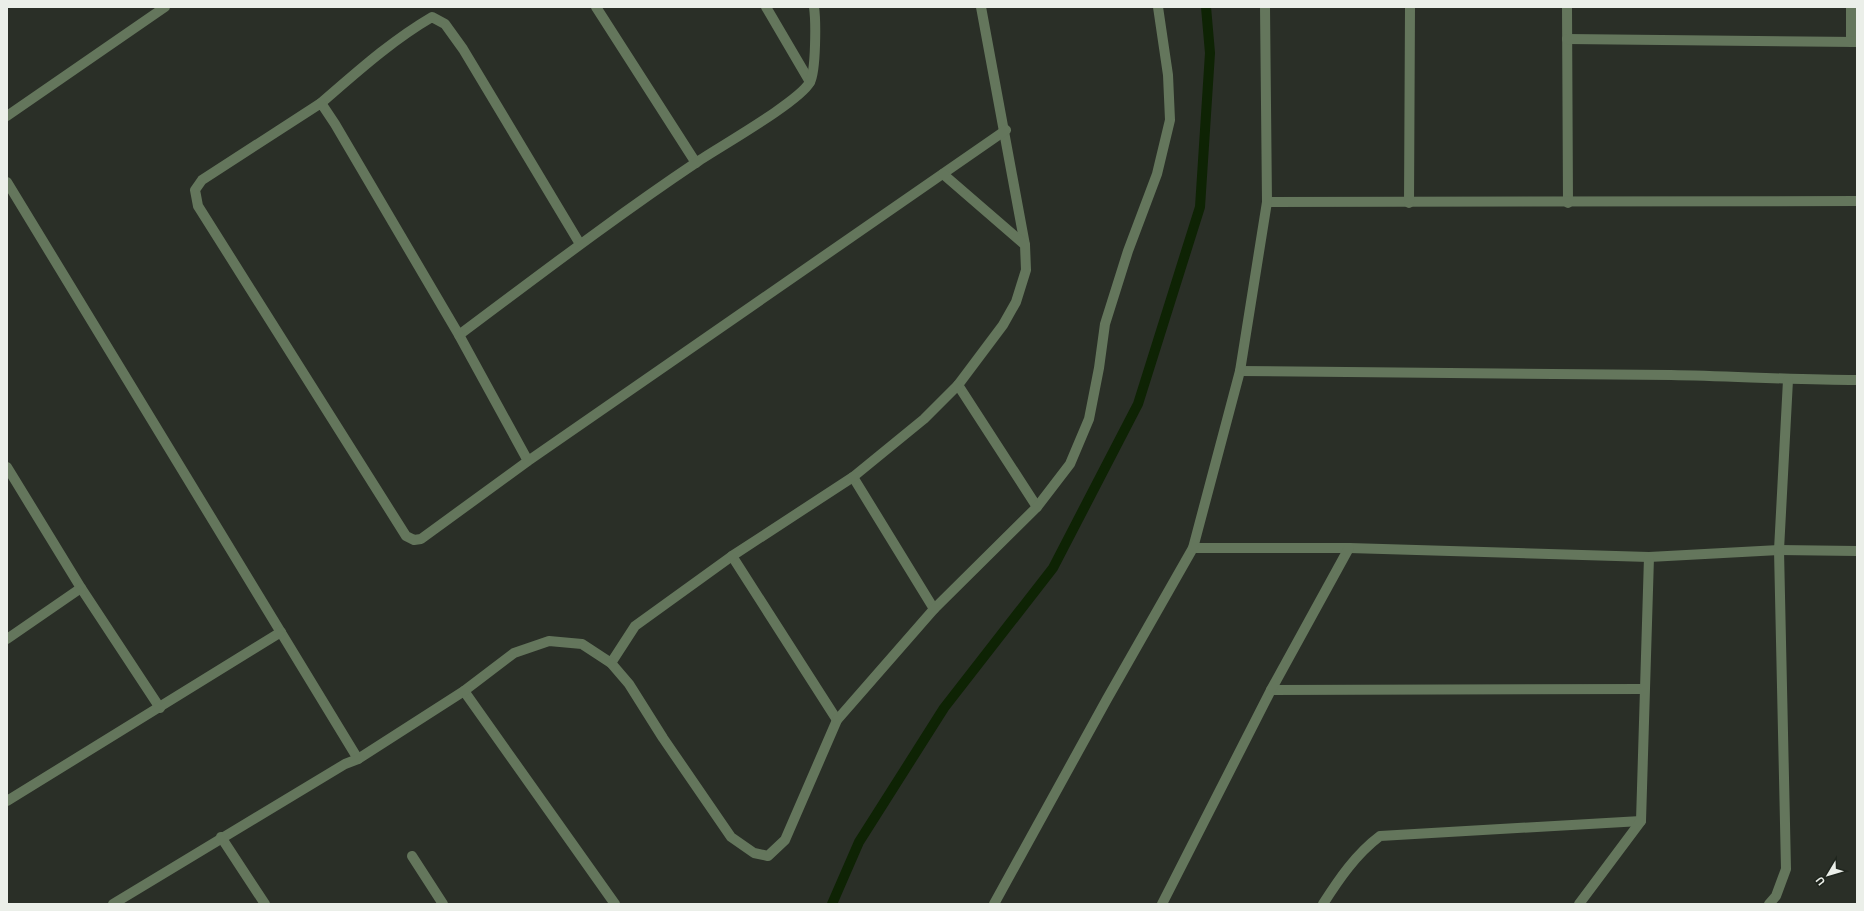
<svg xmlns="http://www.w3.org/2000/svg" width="1864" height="911" viewBox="0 0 1864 911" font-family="Ubuntu,sans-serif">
<rect width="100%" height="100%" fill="#2a2f27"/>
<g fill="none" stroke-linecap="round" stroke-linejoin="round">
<polyline stroke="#0e2304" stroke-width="10" points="832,904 859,842 944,708 1053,568 1138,404 1200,207 1210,53 1206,7"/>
<g stroke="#64765c" stroke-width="10">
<polyline points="596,7 696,163"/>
<polyline points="766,7 810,82"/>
<polyline points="981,7 1025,245"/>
<polyline points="1567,7 1568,203"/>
<polyline points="1851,7 1851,42"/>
<polyline points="1567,39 1857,42"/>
<path d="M321 103C357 72 391 41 432 17L445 24 463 49 580 244"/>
<polyline points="7,116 165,7"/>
<polyline points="7,182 358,759"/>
<polyline points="1267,202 1857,201"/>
<polyline points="1409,203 1410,7"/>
<path d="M459 335C538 276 615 217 697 162 719 147 799 102 810 82 816 71 816 21 814 7"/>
<path d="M1240 371C1384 372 1528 373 1671 375 1733 376 1795 380 1857 380"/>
<polyline points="958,385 1037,507"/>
<polyline points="528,461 459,335 335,124 321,103 202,180 195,190 198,206 406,536 414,540 421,539 528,461 1006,130"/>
<polyline points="7,467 81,588 160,708"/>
<polyline points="853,477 934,609"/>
<polyline points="1193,548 1349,548 1649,557 1779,550 1857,551"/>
<polyline points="732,556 837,720"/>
<polyline points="7,639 81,588"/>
<polyline points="611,663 635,626 732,556 853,477 924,419 958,385 1003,325 1016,302 1026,270 1025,245 943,174"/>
<polyline points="1271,690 1644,689"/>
<polyline points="464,691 615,904"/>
<polyline points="7,801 281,632"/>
<polyline points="221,837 265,904"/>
<polyline points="412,856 443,904"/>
<polyline points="113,904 345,764 358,759 464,691 514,653 549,641 582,644 611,663 629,684 663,738 731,837 754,853 768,856 785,840 837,720 934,609 1037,507 1070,464 1089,419 1099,368 1105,324 1128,251 1157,174 1170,120 1168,75 1158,7"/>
<polyline points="994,904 1107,699 1193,548 1240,371 1267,202 1265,7"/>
<polyline points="1162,904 1271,690 1349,548"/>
<path d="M1323 904C1339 879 1356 854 1380 836L1641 821"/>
<polyline points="1579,904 1641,821 1649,557"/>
<polyline points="1769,904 1776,896 1786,869 1779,550 1788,380"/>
</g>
</g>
<rect width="1864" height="911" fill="none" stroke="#ebefe9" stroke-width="16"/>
<g transform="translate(1828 875) rotate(232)" stroke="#20261e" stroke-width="3" paint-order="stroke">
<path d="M0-3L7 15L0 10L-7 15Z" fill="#ebefe9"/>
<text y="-6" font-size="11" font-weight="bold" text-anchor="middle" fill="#ebefe9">U</text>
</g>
</svg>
